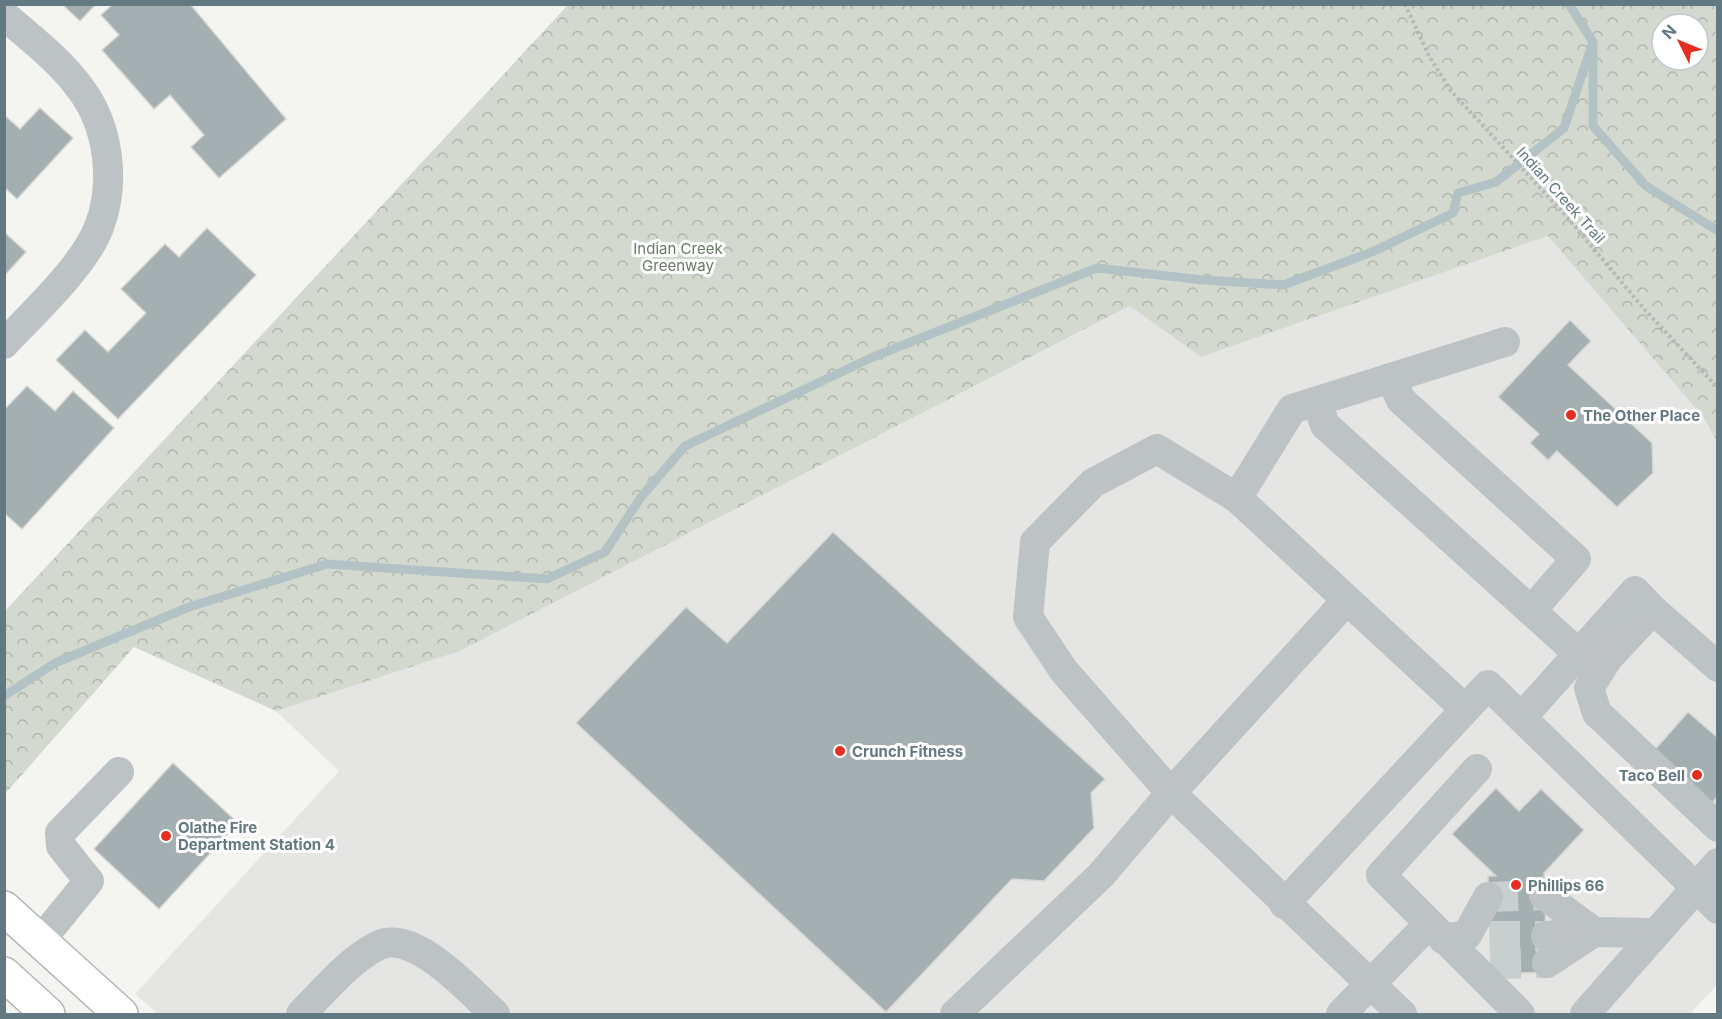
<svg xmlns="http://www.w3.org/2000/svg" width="1722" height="1019" viewBox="0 0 1722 1019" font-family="Inter,sans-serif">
<defs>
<pattern id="forest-crowns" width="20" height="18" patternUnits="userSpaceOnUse" patternTransform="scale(1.5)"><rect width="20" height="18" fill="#d4d9cf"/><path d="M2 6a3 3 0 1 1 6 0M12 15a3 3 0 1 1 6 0" fill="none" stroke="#b0b5ad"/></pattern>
</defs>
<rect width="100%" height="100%" fill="#f4f4f0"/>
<polygon fill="#e5e5e4" points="1548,236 1704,418 1717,442 1717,985 1690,1014 158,1014 135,994 339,771 276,711 460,651 1131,306 1201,357"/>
<path fill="url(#forest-crowns)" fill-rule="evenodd" d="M568 5H1717V442L1704 418 1548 236 1201 357 1130 306 460 651 276 711 134 647 5 794V611ZM1662 24H1698V60H1662Z"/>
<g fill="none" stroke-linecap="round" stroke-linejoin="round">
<g stroke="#b3c3c5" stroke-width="9">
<polyline points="1569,4 1593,42 1593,126 1646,186 1718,231"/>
<polyline points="4,696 55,663 189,607 327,564 547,579 605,552 641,497 685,446 873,357 1097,268 1203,280 1283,285 1372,252 1453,213 1458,193 1496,182 1564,128 1593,42"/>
</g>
</g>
<g fill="#a4afb2" stroke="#d5d5d3" stroke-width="1.5">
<polygon points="62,4 96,4 80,21"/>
<polygon points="113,4 190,4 286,119 219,178 191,147 204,135 170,95 154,109 102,50 119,35 101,15"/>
<polygon points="40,108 73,138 17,199 4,187 4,115 20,129"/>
<polygon points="207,228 256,275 118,419 56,360 85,330 108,352 146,313 121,289 165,244 179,257"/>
<polygon points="4,232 26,252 4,276"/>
<polygon points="1570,320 1591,341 1568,365 1652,443 1653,473 1617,507 1557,451 1548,460 1530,443 1539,434 1498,397"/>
<polygon points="27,386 55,411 73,391 114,428 22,529 4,513 4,410"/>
<polygon points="833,532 1105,779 1091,793 1094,828 1044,881 1012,879 886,1012 576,723 686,607 727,643"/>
<polygon points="1688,712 1718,738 1718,796 1710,805 1652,753"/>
<polygon points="173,763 238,823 159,909 94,849"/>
<polygon points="1496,788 1519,811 1541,789 1584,830 1544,873 1547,972 1491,974 1488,876 1496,876 1452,834"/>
</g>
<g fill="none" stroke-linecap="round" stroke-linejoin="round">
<g stroke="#c8cfcf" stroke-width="30" stroke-dasharray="30 15" stroke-linecap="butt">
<polyline points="1488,897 1544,895"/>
<polyline points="1490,936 1546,936"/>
<polyline points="1491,964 1547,963"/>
</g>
<g stroke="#b0b6b9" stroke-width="36">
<g id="major">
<polyline points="4,908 121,1014"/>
<polyline points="4,974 48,1014"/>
</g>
</g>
<polyline stroke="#b5b9bb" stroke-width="4" stroke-dasharray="3 3" stroke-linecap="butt" points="1405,4 1429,56 1451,91 1567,217 1645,310 1718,388"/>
<g stroke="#bdc2c5" stroke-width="30">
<path d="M4 15C30 38 60 60 80 88 109 126 116 183 99 227 85 265 33 313 4 344"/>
<polyline points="1391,378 1401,400 1576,559 1531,611"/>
<polyline points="1317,402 1325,425 1579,654"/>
<polyline points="1237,498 1157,449 1093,483 1035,542 1028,617 1064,671 1171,793 1347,600"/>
<polyline points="1653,610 1608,658 1589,688 1597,713 1718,827"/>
<polyline points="1465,709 1237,498 1292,409 1505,342"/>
<polyline points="1522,717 1635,591 1653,610 1718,667"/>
<polyline points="1477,769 1381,875 1520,1014"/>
<polyline points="1544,895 1594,932 1655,933"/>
<polyline points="1284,904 1488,685 1718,909"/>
<polyline points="1546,936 1591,932"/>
<polyline points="1443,939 1467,935 1488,897"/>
<polyline points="40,941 89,881 61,846 60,833 119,772"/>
<polyline points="1547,963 1594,932"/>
<path d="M301 1014C324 991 347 962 377 946 414 927 470 992 495 1014"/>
<polyline points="955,1014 1101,875 1171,793 1402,1014"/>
<polyline points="1341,1014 1428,925"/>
<polyline points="1585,1014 1718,863"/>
</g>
<use href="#major" stroke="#fff" stroke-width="33"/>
</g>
<g fill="#e52e1f" stroke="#fff" stroke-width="2">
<circle cx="1571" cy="415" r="6"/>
<circle cx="840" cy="751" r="6"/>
<circle cx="1697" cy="775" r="6"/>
<circle cx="166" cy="836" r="6"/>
<circle cx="1516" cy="885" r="6"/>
</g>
<g text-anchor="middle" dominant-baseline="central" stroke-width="6" stroke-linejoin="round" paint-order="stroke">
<g font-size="15" fill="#637982" stroke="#fff">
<text transform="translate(1561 195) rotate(48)">Indian Creek Trail</text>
</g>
<g font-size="15" fill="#6a7962" stroke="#fff">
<text x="678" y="248">Indian Creek<tspan x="678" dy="17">Greenway</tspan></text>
</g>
<g font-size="15" font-weight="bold" fill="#637982" stroke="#fff" text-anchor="start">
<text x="1583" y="415">The Other Place</text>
<text x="852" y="751">Crunch Fitness</text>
<text x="1685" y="775" text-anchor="end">Taco Bell</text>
<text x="178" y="827">Olathe Fire<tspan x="178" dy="17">Department Station 4</tspan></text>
<text x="1528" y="885">Phillips 66</text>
</g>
</g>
<rect width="1722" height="1019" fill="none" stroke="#637982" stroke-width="12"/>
<g transform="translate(1680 42) rotate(313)"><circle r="28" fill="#ffffff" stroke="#c1c9cd" stroke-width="1.5"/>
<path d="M0-4.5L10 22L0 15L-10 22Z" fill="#e52e1f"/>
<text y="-9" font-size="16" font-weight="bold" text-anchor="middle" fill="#637982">N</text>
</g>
</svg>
